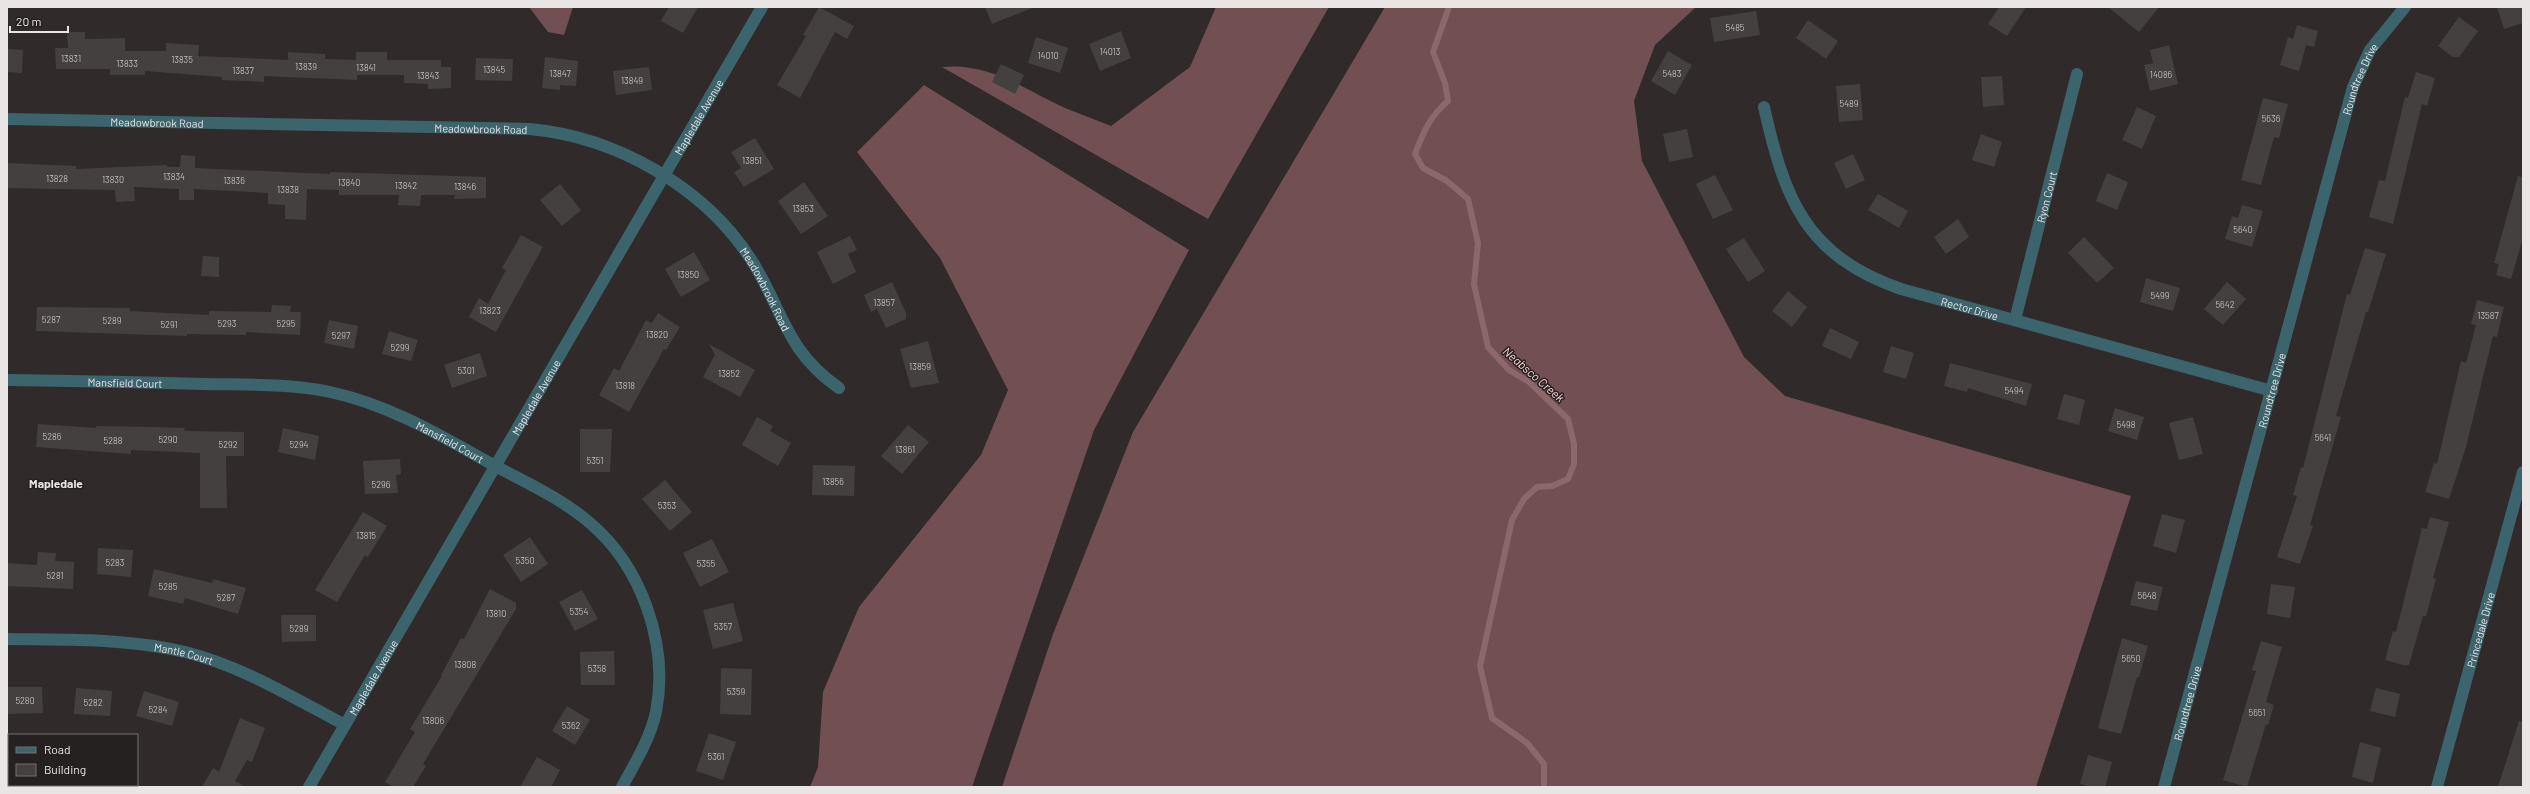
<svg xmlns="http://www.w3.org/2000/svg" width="2530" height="794" viewBox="0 0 2530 794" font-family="Barlow,sans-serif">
<rect width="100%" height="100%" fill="#302a2b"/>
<g fill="#714f53">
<polygon points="529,7 573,7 564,35 548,32"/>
<path d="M1216 7H1329L1208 219 942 67C989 62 1024 89 1065 108 1080 114 1096 120 1111 126L1190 67Z"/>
<polygon points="1385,7 1696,7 1655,45 1634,101 1642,161 1744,357 1785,396 2131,496 2036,787 1002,787 1053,634 1133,432"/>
<polygon points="924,85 1189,250 1094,430 972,787 810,787 818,767 823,692 859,607 981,455 1008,390 940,258 857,152"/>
</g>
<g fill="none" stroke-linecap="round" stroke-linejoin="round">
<path stroke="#8c686c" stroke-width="6" d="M1449 7 1433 52 1445 83 1448 101C1430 116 1423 133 1415 154L1423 168 1447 181 1468 199 1478 243 1474 284 1488 347 1509 370 1529 382 1568 419 1574 444V464L1568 479 1552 486 1537 487 1524 499 1512 520 1480 666 1492 718 1527 743 1544 764V787"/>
</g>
<g fill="#454040">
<polygon points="669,7 698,7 683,33 661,21"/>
<polygon points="819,7 854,26 847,39 835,32 800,98 777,85 806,36 803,35"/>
<polygon points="985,7 1032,7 1032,8 992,24"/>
<polygon points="1999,7 2026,7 2007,36 1988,24"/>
<polygon points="2108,7 2159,7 2139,32"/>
<polygon points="2497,7 2523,7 2523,23 2504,29"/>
<polygon points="1756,11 1760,35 1714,42 1710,18"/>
<polygon points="2459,17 2478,31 2459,57 2453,57 2438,46"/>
<polygon points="1808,20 1838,41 1826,59 1796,38"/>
<polygon points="2297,25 2318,31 2314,47 2306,45 2299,71 2280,65 2288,37 2293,39"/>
<polygon points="1121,31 1131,58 1100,71 1089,44"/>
<polygon points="67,32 85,32 85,39 125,38 125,51 166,51 166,43 199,45 198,56 288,60 288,52 325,54 325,59 356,60 356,52 387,52 387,60 441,60 441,67 451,67 451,88 428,89 428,84 404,83 404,75 357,75 357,80 264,76 264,82 222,80 222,77 145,71 145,75 110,75 110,69 56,69 55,48 68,48"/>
<polygon points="1036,37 1068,48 1060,73 1028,63"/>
<polygon points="2169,45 2178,84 2150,91 2144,65 2153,63 2150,50"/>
<polygon points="7,49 23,50 22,73 7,72"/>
<polygon points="1668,51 1692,65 1675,95 1651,81"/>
<polygon points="545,57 578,61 576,86 560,85 560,90 542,88"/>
<polygon points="476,58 513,59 512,81 475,80"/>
<polygon points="1001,64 1024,75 1015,94 992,82"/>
<polygon points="649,67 652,90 616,95 613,71"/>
<polygon points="2416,72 2435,78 2427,106 2422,104 2393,224 2369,217 2379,180 2385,181 2405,97 2408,98"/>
<polygon points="2002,76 2004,105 1983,107 1981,77"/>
<polygon points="1860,84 1863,120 1839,122 1836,86"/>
<polygon points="2263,98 2288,104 2279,138 2274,137 2261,185 2241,180"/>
<polygon points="2137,107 2156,116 2142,149 2122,140"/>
<polygon points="1687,129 1693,157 1669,162 1663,134"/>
<polygon points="1981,134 2002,142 1994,167 1972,160"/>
<polygon points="755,138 774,169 744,187 734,172 741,168 731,152"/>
<polygon points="1853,154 1865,180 1846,189 1834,163"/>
<polygon points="181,155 195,156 195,168 330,174 330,172 486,177 486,198 454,199 455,195 421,195 420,206 398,205 399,195 339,195 339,190 307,189 306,220 285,219 285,205 268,204 268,193 194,189 194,200 179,200 179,189 134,187 135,201 116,202 115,190 7,188 7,163 76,166 76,169 167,165 167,167 180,167"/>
<polygon points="2107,173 2128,182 2117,210 2096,201"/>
<polygon points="1715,175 1733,210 1713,219 1696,184"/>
<polygon points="2518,176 2523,177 2523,238 2511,279 2496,275 2499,264 2494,263"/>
<polygon points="804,182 828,216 801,234 778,201"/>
<polygon points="560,184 581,210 562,226 540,200"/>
<polygon points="1878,194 1908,211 1899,228 1868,210"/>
<polygon points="2242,205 2263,211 2252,247 2225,239 2232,216 2238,218"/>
<polygon points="1958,219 1969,237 1946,254 1934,237"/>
<polygon points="521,235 543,247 496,332 469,317 479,298 488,304 506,270 502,268"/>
<polygon points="850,236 857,250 848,254 856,272 833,284 817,252"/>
<polygon points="2084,237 2114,268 2097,283 2068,253"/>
<polygon points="1744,238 1765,271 1748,282 1726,249"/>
<polygon points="2365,248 2386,254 2368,312 2366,312 2336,416 2341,417 2310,525 2313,526 2300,564 2277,557 2297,496 2293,495 2301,467 2303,468 2347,294 2350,295"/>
<polygon points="694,252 710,280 681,297 665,269"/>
<polygon points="203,256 219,257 219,277 201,276"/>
<polygon points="2146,278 2180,288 2173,311 2140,302"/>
<polygon points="892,282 906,313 906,319 886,328 877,309 871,312 864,295"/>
<polygon points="2227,282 2246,299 2223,325 2204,309"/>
<polygon points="1788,291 1807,307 1792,327 1772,311"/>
<polygon points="2477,300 2504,307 2497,337 2493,336 2466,447 2449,499 2425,492 2434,463 2437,464 2461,361 2466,363 2476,325 2471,324"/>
<polygon points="272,305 291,306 290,312 301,312 300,335 246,332 246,335 187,334 187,336 36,331 37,307 130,308 130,311 209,315 209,311 271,312"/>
<polygon points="658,313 680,327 666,350 664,349 629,412 599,395 614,368 619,371 646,320 652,323"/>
<polygon points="329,320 358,326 354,349 324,343"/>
<polygon points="1830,328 1859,342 1851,359 1822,346"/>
<polygon points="389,331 418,340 411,361 382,354"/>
<polygon points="928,341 939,383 911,388 900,349"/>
<polygon points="709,344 755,370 740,397 703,377 715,355"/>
<polygon points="1891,346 1914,353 1906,379 1883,372"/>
<polygon points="480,353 487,376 452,388 444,365"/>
<polygon points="1950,363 2032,384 2026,406 1968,388 1967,392 1944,386"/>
<polygon points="2064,394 2085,400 2079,425 2057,419"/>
<polygon points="2115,408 2144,417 2137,440 2108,431"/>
<polygon points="757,417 773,426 770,431 791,443 778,466 742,445"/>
<polygon points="2193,417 2203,454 2179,460 2169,423"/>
<polygon points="38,424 96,428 96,426 152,427 185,428 184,431 244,432 244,456 226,456 227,508 200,508 200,453 131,450 131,454 36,447"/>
<polygon points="908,425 929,442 902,474 881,456"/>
<polygon points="283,428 319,436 315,460 278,452"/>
<polygon points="580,429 612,429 610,472 580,472"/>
<polygon points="400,459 401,474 396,475 398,493 365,494 363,461"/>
<polygon points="813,465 855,466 854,496 812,495"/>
<polygon points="665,480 692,512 670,531 642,499"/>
<polygon points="363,512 387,526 368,557 365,555 337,602 315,590"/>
<polygon points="2162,514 2185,520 2176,553 2153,546"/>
<polygon points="2430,517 2449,522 2433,578 2436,579 2426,616 2423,616 2409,665 2403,665 2385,660 2393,631 2396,632 2422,528 2427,529"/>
<polygon points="530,537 548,564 521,582 503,555"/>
<polygon points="712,539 729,572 700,587 683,553"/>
<polygon points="98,548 133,550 131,577 97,574"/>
<polygon points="38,552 56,553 55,561 74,562 73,589 7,586 7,563 37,565"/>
<polygon points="154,569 212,583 213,579 246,588 238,614 185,598 183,604 148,596"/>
<polygon points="2136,581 2163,587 2157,611 2130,605"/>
<polygon points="2271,584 2295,587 2290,618 2267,614"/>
<polygon points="490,589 516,603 516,609 423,764 426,766 413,787 394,787 385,782 415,732 410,729 442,676 441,675 461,638 464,639"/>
<polygon points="582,590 598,619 575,631 559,602"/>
<polygon points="733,603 743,641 713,649 703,610"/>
<polygon points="281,615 316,615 316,641 282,642"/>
<polygon points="2122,638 2148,646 2139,677 2137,677 2121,734 2098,728"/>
<polygon points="2261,641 2282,647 2266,702 2274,705 2268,725 2266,724 2247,787 2223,780 2256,671 2252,670"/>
<polygon points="614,651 615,685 581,685 580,652"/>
<polygon points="721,668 752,669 751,715 720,714"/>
<polygon points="7,687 42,687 43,713 7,714"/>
<polygon points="76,688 112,691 110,716 74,714"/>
<polygon points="2376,688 2400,694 2395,717 2370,711"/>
<polygon points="144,691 179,702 172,726 136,716"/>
<polygon points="567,706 590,720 575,745 552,731"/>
<polygon points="240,718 265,728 252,762 247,760 235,781 245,787 202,787 213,768 219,772"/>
<polygon points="2519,721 2523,722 2523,787 2498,787"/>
<polygon points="709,733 736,742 723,780 696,771"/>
<polygon points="2360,742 2381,748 2373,783 2352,777"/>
<polygon points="2088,755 2112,762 2105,787 2091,787 2080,784"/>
<polygon points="537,757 560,770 551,787 520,787"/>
</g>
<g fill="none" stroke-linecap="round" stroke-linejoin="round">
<g stroke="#3b646c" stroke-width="12">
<path id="s1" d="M1764 107C1785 200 1805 255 1901 289L2272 391"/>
<path id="s2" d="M7 119 530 129C616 137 705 187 752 261 784 312 785 350 839 388"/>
<path id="s3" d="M2015 320 2077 74"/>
<path id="s4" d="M7 380C72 381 138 382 203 384 245 385 289 383 330 392 387 404 438 434 488 462 522 481 560 497 590 523 642 567 669 645 656 712 650 739 635 763 622 787"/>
<path id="s5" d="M7 639C66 640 128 638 185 652 242 666 294 698 345 725"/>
<path id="s6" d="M309 787 762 7"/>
<path id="s7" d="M2164 787 2353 87 2370 50 2405 7"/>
<path id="s8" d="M2437 787 2523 472"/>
</g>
</g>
<g text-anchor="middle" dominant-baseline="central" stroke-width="3" stroke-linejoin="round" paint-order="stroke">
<g font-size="9" fill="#c0bcbc">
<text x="1735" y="27">5485</text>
<text x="1110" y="51">14013</text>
<text x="1048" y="55">14010</text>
<text x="71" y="58">13831</text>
<text x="182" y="59">13835</text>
<text x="127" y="63">13833</text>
<text x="306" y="66">13839</text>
<text x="366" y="67">13841</text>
<text x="494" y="69">13845</text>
<text x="243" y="70">13837</text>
<text x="560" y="73">13847</text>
<text x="1672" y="73">5483</text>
<text x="2161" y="74">14086</text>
<text x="428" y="75">13843</text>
<text x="632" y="80">13849</text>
<text x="1849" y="103">5489</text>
<text x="2271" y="118">5636</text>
<text x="752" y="160">13851</text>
<text x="174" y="176">13834</text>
<text x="57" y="178">13828</text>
<text x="113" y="179">13830</text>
<text x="234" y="180">13836</text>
<text x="349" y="182">13840</text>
<text x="406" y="185">13842</text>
<text x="465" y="186">13846</text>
<text x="288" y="189">13838</text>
<text x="803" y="208">13853</text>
<text x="2243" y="229">5640</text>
<text x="688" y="274">13850</text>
<text x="2160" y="295">5499</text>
<text x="884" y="302">13857</text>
<text x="2225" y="304">5642</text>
<text x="490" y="310">13823</text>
<text x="2488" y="315">13587</text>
<text x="51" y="319">5287</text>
<text x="112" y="320">5289</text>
<text x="227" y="323">5293</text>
<text x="286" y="323">5295</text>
<text x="169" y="324">5291</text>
<text x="657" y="334">13820</text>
<text x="341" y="335">5297</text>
<text x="400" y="347">5299</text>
<text x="920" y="366">13859</text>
<text x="466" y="370">5301</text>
<text x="729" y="373">13852</text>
<text x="625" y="385">13818</text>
<text x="2014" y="390">5494</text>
<text x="2126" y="424">5498</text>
<text x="52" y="436">5286</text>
<text x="2323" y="437">5641</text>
<text x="168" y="439">5290</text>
<text x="113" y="440">5288</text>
<text x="228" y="444">5292</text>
<text x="299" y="444">5294</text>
<text x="905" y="449">13861</text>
<text x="595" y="460">5351</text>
<text x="833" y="481">13856</text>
<text x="381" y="484">5296</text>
<text x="667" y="505">5353</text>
<text x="366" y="535">13815</text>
<text x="525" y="560">5350</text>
<text x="115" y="562">5283</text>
<text x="706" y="563">5355</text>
<text x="55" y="575">5281</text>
<text x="168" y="586">5285</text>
<text x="2147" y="595">5648</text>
<text x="226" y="597">5287</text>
<text x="579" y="611">5354</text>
<text x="496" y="613">13810</text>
<text x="723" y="626">5357</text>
<text x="299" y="628">5289</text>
<text x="2131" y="658">5650</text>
<text x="465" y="664">13808</text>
<text x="597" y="668">5358</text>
<text x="736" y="691">5359</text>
<text x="25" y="700">5280</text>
<text x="93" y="702">5282</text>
<text x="158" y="709">5284</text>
<text x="2257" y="712">5651</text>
<text x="433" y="720">13806</text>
<text x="571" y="725">5362</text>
<text x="716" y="756">5361</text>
</g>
<g font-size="11" fill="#e9e5e5" stroke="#262121">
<text stroke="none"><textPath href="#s7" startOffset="735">Roundtree Drive</textPath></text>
<text stroke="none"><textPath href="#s6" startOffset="775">Mapledale Avenue</textPath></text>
<text stroke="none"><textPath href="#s2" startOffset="150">Meadowbrook Road</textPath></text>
<text stroke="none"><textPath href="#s2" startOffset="474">Meadowbrook Road</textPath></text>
<text stroke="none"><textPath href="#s3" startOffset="127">Ryon Court</textPath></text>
<text stroke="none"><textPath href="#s2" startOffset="821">Meadowbrook Road</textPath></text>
<text stroke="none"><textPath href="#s1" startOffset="313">Rector Drive</textPath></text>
<text stroke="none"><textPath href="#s4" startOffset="118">Mansfield Court</textPath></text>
<text stroke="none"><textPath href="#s7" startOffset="411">Roundtree Drive</textPath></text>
<text stroke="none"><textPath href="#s6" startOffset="451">Mapledale Avenue</textPath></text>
<text stroke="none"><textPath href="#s4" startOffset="454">Mansfield Court</textPath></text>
<text stroke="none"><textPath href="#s8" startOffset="163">Princedale Drive</textPath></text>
<text stroke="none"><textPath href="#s5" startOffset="178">Mantle Court</textPath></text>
<text stroke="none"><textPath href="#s6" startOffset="127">Mapledale Avenue</textPath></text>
<text stroke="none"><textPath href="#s7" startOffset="87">Roundtree Drive</textPath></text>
</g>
<g font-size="12" font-style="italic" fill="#fbd2d6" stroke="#262121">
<text transform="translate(1534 374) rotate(41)">Neabsco Creek</text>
</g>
<g font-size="12" font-weight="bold" fill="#e9e5e5" stroke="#262121">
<text x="56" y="483">Mapledale</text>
</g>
</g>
<rect width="2530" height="794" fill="none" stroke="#e9e5e5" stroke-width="16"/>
<rect x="8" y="734" width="130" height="52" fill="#262121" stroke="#746f6f"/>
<rect x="16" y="747" width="20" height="6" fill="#3b646c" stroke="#746f6f"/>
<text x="44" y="754" font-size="12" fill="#e9e5e5">Road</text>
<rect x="16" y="764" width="20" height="12" fill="#454040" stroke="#746f6f"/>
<text x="44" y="774" font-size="12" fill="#e9e5e5">Building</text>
<path d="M10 26v6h58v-6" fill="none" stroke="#e9e5e5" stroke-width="2"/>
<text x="16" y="26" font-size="12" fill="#e9e5e5" stroke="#262121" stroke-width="3" paint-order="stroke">20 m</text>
</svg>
